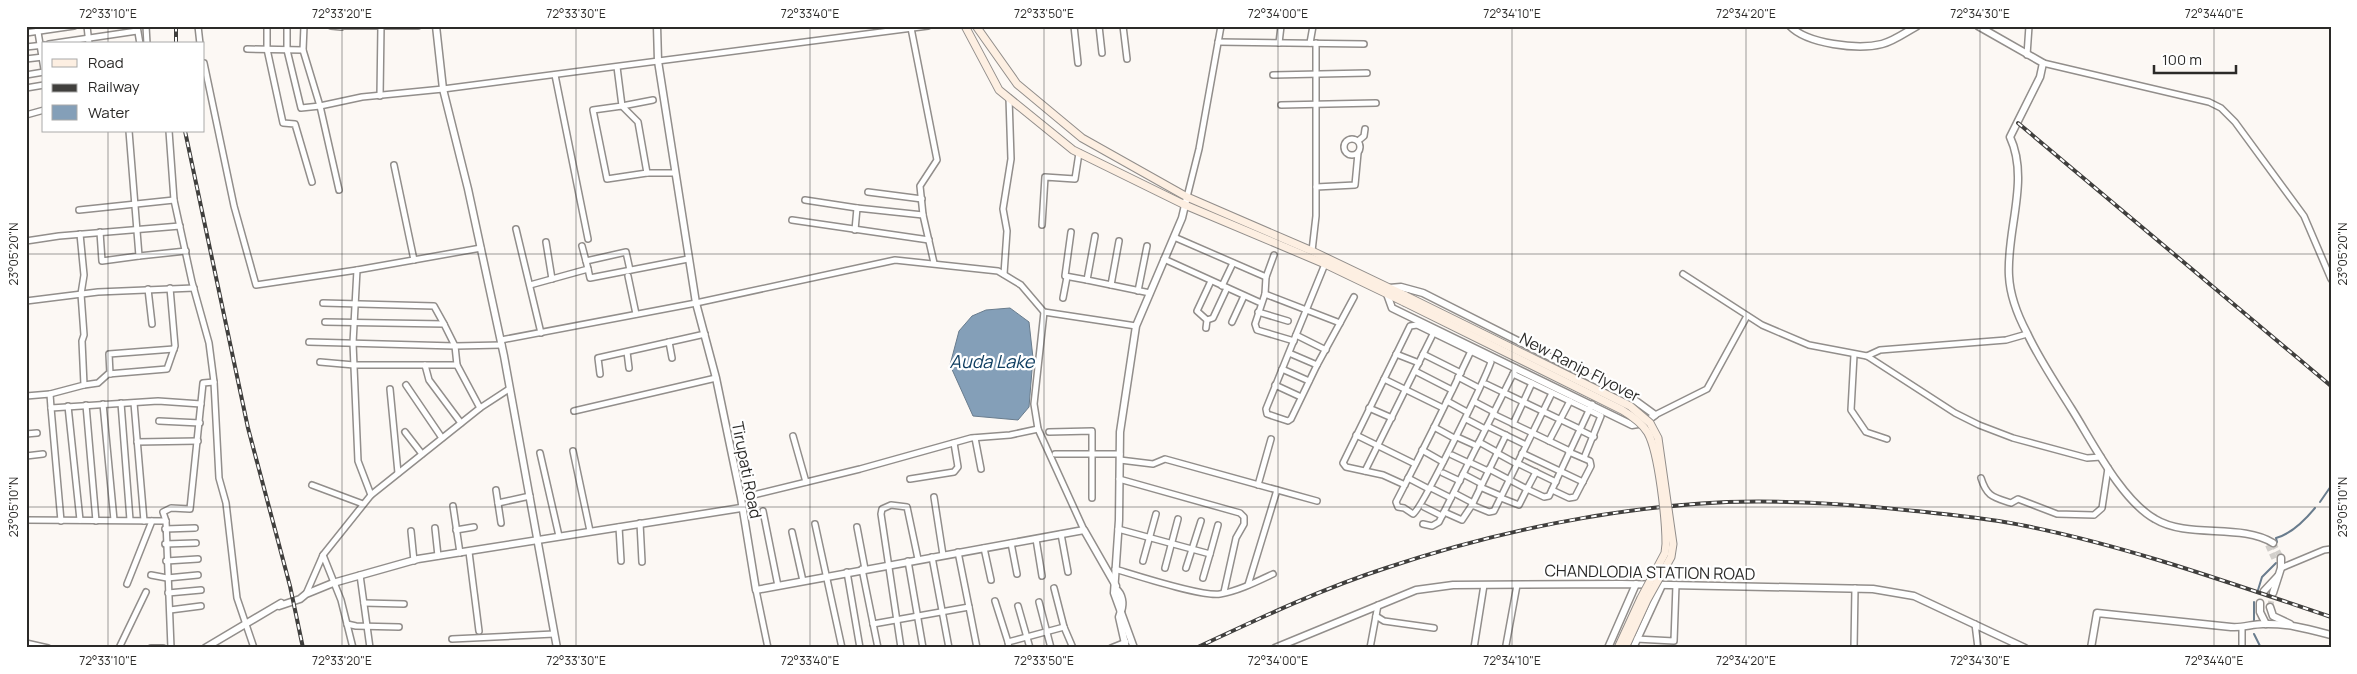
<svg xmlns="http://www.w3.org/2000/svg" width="2357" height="674" viewBox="0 0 2357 674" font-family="Manrope,sans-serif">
<rect width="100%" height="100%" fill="#fcf8f4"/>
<polygon fill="#849fb8" stroke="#697c8d" points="1010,308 1029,322 1033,358 1029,407 1018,420 973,416 950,365 959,331 972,316 986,310"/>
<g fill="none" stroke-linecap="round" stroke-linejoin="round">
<g stroke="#697c8d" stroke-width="2">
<polyline points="2320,502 2331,486"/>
<path d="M2277 542 2276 538C2291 534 2305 520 2315 508"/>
<polyline points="2258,590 2262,577 2276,563"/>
<polyline points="2254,622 2254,602"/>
<polyline points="2254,634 2261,648"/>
</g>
<g stroke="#d2cfcb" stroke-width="6" stroke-dasharray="6 3" stroke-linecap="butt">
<polyline points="2273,543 2281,558"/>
<polyline points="2268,545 2275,560"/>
<polyline points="2270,607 2273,593"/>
</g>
<g stroke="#928e8b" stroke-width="8">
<g id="minor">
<polyline points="37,26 44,69"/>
<polyline points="87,26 89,44"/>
<polyline points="137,26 140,44"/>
<polyline points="146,26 147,44"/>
<polyline points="198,26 200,44"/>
<polyline points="267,26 267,49 283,123 295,124 312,182"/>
<polyline points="287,26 287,50 301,108 320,106 339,190"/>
<polyline points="304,26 303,50 320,106 362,97 443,89 928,26"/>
<polyline points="331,26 341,27"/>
<polyline points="341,26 418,26"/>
<polyline points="1074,26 1078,63"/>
<polyline points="1099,26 1102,53"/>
<polyline points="1123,26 1127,59"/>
<polyline points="911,28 937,160 920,186 923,215 934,263"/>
<polyline points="26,33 74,26"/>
<polyline points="1218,42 1364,44"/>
<polyline points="1279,43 1281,26"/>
<polyline points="1310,43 1313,26"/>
<polyline points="49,44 137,31"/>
<polyline points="26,47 44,45"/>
<polyline points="247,49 303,50"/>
<polyline points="2027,55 2029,26"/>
<polyline points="26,59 43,57"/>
<polyline points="204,63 234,206 256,285 357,270"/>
<polyline points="2043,63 2209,102 2221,108 2235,122 2304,216 2331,279"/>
<polyline points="617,67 622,106 593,110 607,179 647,173 638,122 622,106"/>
<polyline points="26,75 44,72"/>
<polyline points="555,75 588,239"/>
<polyline points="1273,75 1367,73"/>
<polyline points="26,88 44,85"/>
<polyline points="380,96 381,26"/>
<polyline points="1281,105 1376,103"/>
<polyline points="622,106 653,100"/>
<polyline points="26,115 44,110"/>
<polyline points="169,131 174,200 192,282 209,343 214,382 219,478 226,503 237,598 254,648"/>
<circle cx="1352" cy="147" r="8"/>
<polyline points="1358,141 1364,136 1365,129"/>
<polyline points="394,165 414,260"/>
<polyline points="647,173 675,173"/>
<polyline points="1316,187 1355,185 1358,153"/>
<polyline points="868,192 922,199"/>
<polyline points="1187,197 1199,149 1221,26"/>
<polyline points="805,200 857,208"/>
<polyline points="79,210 174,200"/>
<polyline points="792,220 929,240"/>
<polyline points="1042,225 1045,177 1075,179 1079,153"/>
<polyline points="516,229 541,333"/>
<polyline points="855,230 857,208 923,215"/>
<polyline points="100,232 102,261 139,256 129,131"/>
<polyline points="1071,232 1065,276 1087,280"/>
<polyline points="1095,236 1087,280 1150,293"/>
<polyline points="1174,237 1266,277"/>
<polyline points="26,241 59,236 180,226"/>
<polyline points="546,242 552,279"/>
<polyline points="582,246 586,261"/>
<polyline points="1312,251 1316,216 1316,43"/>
<polyline points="139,256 186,251"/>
<polyline points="1164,259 1261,303"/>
<polyline points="588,269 590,278 688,259"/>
<polyline points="1004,274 1007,231 1003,209 1011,159 1009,98"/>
<polyline points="1683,274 1762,325 1809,345 1867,356 1955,413 1979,425 2013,438 2087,458 2101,457"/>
<polyline points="628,276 636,314"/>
<polyline points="530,285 588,269 586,261 626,252 630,270"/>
<polyline points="1111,285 1119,241"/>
<polyline points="1222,286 1233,263"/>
<polyline points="148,289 152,324"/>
<polyline points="1138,291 1147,246"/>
<polyline points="1265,294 1266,277 1274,255"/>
<polyline points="1063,298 1067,277"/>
<polyline points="26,301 98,292 194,288"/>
<polyline points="323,303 434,306 444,324"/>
<polyline points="1044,312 1034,404 1038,429 1084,530"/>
<polyline points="1258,312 1288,321"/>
<polyline points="1207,320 1213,318 1227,288"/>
<polyline points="325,322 444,324 455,346 457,365 480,408 371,495"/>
<polyline points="1232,322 1244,296"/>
<polyline points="1206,328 1207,320 1197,311 1211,281"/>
<polyline points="1296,335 1326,350"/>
<polyline points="501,340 696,303 895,260 998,271 1021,285 1044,312 1136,326"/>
<polyline points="1294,341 1257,330 1255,324 1265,294 1340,323 1354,297"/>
<polyline points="309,342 455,346 502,345"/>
<polyline points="669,342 672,358"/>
<polyline points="627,352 629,368"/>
<path d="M1289 353 1317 365 1291 419 1288 421 1267 414 1266 409C1276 384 1286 360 1296 335L1325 264"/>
<polyline points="1396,354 1419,363"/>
<polyline points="1423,354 1461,373"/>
<polyline points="1854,355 1851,410 1866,432 1887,439"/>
<polyline points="1867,356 1880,350 2006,340 2027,334"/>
<polyline points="320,362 354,365 457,365"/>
<polyline points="425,365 429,380 461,423"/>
<polyline points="1317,365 1340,323"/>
<polyline points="1282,369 1309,381"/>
<polyline points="1415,371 1452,390"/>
<polyline points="110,374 109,354 174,349"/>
<polyline points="600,374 598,358 705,334"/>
<polyline points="1513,374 1601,416 1584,458"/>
<polyline points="1458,377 1479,388"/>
<polyline points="1384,379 1443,408"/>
<polyline points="1486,384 1580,429"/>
<polyline points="84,385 98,383 108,374 167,369 175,346 170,288"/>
<polyline points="406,385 442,438"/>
<polyline points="1275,385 1301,397"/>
<polyline points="390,389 398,473"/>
<polyline points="50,394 84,385 82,341 84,335 81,294 84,275 80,234"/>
<polyline points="26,396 50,394 51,408 158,401 201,404"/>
<polyline points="1447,401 1467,412"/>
<polyline points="1475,402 1494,412"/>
<polyline points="121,403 130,520"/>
<polyline points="134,403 144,521"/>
<polyline points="103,404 114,520"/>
<polyline points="86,405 96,521"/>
<polyline points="68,406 80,520"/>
<polyline points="51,408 61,521"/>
<polyline points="480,408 509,389"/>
<polyline points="1369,408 1392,418"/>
<polyline points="574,411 716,378"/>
<polyline points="1493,414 1570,451"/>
<polyline points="1655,415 1707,389 1747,316"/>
<polyline points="1466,419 1485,429"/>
<polyline points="159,421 200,423"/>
<polyline points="1513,424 1532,383"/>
<polyline points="1487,426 1526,445"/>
<polyline points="1434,427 1454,438"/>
<polyline points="1580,430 1594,437"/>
<polyline points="405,432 422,454"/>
<polyline points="1049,432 1092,431 1092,498"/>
<polyline points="26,434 37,433"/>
<polyline points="1356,435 1415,464"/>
<polyline points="793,436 806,482"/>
<polyline points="1457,437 1477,446"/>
<polyline points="975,438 981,469"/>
<polyline points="1549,441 1570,401"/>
<polyline points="137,442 198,441"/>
<polyline points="1479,442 1497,452"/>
<polyline points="1422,450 1443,462"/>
<polyline points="573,451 590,531"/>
<polyline points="540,453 559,536"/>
<polyline points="1497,453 1517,464"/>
<polyline points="1522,453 1583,482"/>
<polyline points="1055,454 1120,454"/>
<polyline points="1452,455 1469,463"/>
<polyline points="26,456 43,454"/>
<polyline points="1120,460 1153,464 1165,459 1317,501"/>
<polyline points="1469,462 1488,471"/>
<polyline points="1517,463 1556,482"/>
<polyline points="1489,469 1527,489 1536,472"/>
<polyline points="1365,471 1434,332"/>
<polyline points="1443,473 1460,481"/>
<polyline points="1463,474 1482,484"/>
<polyline points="1408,478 1429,489"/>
<path d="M1981 478C1987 497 1993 497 2011 503L2018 499 2057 514 2094 515 2102 508 2108 468"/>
<polyline points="910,479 954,472 958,467 954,443"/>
<polyline points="1119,479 1240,513 1244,517 1244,524 1236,538 1224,592"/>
<polyline points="312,485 363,504"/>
<polyline points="1258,485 1271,439"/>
<path d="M1405 485 1383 475 1346 467 1343 463 1410 326 1417 325 1489 360 1491 362C1485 379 1422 509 1413 514L1404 508 1398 507 1396 502C1422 452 1447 402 1471 351L1472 350"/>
<polyline points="1480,487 1501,496"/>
<polyline points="1433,489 1451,498"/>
<polyline points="496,490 501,523"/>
<polyline points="1552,490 1569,498 1575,497 1591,466 1590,461 1569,452"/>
<polyline points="1454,493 1473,503"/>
<polyline points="934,497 943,555"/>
<polyline points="741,498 860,469 971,438 1010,435 1038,429"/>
<polyline points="1501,498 1519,505 1527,489 1544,497 1549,496 1592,404"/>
<polyline points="498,503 530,496"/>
<polyline points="1472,505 1506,435"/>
<polyline points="453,506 460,553"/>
<polyline points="1424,507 1442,516"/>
<polyline points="763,511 778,586"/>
<polyline points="1444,512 1462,520 1472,505 1489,512 1494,511 1552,393"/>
<polyline points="26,520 166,521"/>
<polyline points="640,523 642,562"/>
<polyline points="815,524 842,648"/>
<polyline points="1423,524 1432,526 1439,522 1516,368"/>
<polyline points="619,527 621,561"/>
<polyline points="857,527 865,569"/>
<polyline points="435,528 438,556"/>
<polyline points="165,529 195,528"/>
<polyline points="1118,529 1210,554 1218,525"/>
<polyline points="456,530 474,527"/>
<polyline points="411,531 414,561"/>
<polyline points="792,532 803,581"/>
<polyline points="1061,534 1068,572"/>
<polyline points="1036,539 1042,576"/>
<polyline points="1011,543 1017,574"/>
<polyline points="165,544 196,543"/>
<polyline points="984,548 991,580"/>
<polyline points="469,552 479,631"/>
<polyline points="323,555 371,495 358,461 353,343 357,270 481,248"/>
<polyline points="932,557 949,648"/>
<polyline points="166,561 198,559"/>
<polyline points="908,561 923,648"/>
<polyline points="1143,561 1156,514"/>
<polyline points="1165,568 1178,519"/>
<polyline points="1186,568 1201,521"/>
<polyline points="2281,568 2324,550 2331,549"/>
<polyline points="862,569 878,648"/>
<path d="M1115 569C1135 575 1202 597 1220 594 1238 591 1256 582 1273 574"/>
<polyline points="847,572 860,648"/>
<polyline points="151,575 167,578 198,575"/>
<polyline points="360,575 370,648"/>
<polyline points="1203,578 1210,554"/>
<polyline points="127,584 152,521"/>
<polyline points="1248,585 1277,490"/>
<polyline points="1054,588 1064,627 1073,648"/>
<polyline points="756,590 768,648"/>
<polyline points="168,593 201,590"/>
<polyline points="306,594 323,555 341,600 353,648"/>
<polyline points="995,601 1008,642"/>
<polyline points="1039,602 1051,648"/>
<polyline points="364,603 404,604"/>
<polyline points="1018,606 1030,648"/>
<polyline points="969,607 977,648"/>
<polyline points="170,610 201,606"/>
<polyline points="1376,616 1384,621 1434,628"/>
<polyline points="347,624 356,626 399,627"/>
<polyline points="873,624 969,607 958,552"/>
<polyline points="1975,624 1978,648"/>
<polyline points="2242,628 2242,648"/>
<polyline points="452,639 554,634"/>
<polyline points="1636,639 1674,641 1676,585"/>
<polyline points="26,643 48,648"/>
<polyline points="1506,645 1517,585"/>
<polyline points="119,648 146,592"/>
<polyline points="151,648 163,648"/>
<polyline points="171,648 166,521 163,512 171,508 190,509 203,383 214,382"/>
<polyline points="901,648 881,514 882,509 891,505 907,507 918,559"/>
<polyline points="1009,648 1008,642 1064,627"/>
<polyline points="1111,648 1126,642"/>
<polyline points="1370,648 1378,605"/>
<polyline points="1474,648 1484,585"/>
<polyline points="1854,648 1855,588"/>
</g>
</g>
<g stroke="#928e8b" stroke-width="9">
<g id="tertiary">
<polyline points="436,26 443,89 468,189 504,356 557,648"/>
<polyline points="657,26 658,61 696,303 716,378 741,498 756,590 1084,530 1116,586"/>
<path d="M1790 26C1807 44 1858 50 1882 44 1894 41 1906 32 1917 26"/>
<path d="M1978 26 2043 63 2040 77 2010 137C2030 180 2006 231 2009 276 2010 295 2018 316 2027 333 2039 359 2056 384 2071 408 2092 441 2121 500 2155 519 2188 539 2241 523 2273 543"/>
<polyline points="1387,294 1392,308 1632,425 1644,423 1655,415 1633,399 1423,293 1401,287 1389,288"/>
<path d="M1116 589C1122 594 1124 603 1121 611"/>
<polyline points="2264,591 2278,576"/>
<polyline points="2273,593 2281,568 2281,558"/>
<polyline points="2260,603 2260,612 2266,624"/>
<polyline points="279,606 300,599 306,594 333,583 418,559 741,508"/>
<polyline points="2270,607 2273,616 2290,624"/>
<polyline points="1121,611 1119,617 1126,648"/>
<polyline points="205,648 281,603"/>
<polyline points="1134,648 1114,593 1119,520 1120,432 1136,326 1182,218 1186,201"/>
<polyline points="1275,648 1416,590 1453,585 1621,584 1873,589 1914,596 2025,648"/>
<polyline points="1608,648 1636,584"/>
<polyline points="1633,648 1662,585"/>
<path d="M2091 648 2097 613 2231 627C2243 628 2252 624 2263 624 2287 623 2308 629 2331 635"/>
</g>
</g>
<g stroke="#928e8b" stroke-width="9">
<g id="secondary">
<polyline points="965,26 999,90 1073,150 1185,205 1325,264 1404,302"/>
<polyline points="976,26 1017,84 1082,138 1187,197 1312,251 1406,296"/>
</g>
</g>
<use href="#minor" stroke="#fff" stroke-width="5"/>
<use href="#tertiary" stroke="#fff" stroke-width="6"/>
<use href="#secondary" stroke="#fdefe2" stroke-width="7"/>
<g stroke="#403f3d" stroke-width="4">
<g id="rail">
<polyline points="176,26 176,44"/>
<polyline points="2018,123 2331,386"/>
<polyline points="185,131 248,428 290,586 303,648"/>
<path d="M1196 648C1258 619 1321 589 1386 568 1494 532 1613 507 1727 502 1790 500 1852 504 1915 511 1952 515 1989 518 2026 526 2130 547 2230 583 2331 617"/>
</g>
</g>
<use href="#rail" stroke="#fff" stroke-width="2" stroke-dasharray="5.5" stroke-linecap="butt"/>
<g stroke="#928e8b" stroke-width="9" stroke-linecap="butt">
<g id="secondary-bridge">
<polyline points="1406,296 1630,406 1650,423 1658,438 1673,544 1671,557 1647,600 1625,648"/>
<path d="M1404 302 1622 410C1632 416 1642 423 1648 433 1659 453 1666 520 1666 544L1665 553 1641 598 1618 648"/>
</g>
</g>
<use href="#secondary-bridge" stroke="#fdefe2" stroke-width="7"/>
</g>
<path fill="none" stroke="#2b2a28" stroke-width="1" stroke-opacity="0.45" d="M108 26V44M342 26V648M576 26V648M810 26V648M1044 26V648M1278 26V648M1512 26V648M1746 26V648M1980 26V648M2214 26V648M108 131V648M26 254H2331M26 507H2331"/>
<g text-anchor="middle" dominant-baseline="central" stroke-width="4.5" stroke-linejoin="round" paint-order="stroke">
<g font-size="16" fill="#2b2a28" stroke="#fff">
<text transform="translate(1580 367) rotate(27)">New Ranip Flyover</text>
<text transform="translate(747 470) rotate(79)">Tirupati Road</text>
<text transform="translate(1650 572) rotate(1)">CHANDLODIA STATION ROAD</text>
</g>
<g font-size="18" font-style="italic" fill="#0f3e61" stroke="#fff">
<text x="992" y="361">Auda Lake</text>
</g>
</g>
<rect width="2357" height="674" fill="none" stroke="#ffffff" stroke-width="55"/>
<rect x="42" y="42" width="162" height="90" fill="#ffffff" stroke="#aaaaa9"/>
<rect x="52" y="59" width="25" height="8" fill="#fdefe2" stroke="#aaaaa9"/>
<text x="88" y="68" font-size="15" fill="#2b2a28">Road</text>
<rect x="52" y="84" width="25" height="8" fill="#403f3d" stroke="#aaaaa9"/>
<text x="88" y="92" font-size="15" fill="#2b2a28">Railway</text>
<rect x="52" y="105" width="25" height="15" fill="#849fb8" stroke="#aaaaa9"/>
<text x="88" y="118" font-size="15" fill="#2b2a28">Water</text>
<path d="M2154 65v8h82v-8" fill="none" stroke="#2b2a28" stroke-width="2.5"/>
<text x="2162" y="65" font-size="15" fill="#2b2a28" stroke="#ffffff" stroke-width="4" paint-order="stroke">100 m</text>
<rect x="28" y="28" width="2302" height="618" fill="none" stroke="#2b2a28" stroke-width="2"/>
<g font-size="12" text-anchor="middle" fill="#2b2a28">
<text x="108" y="18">72°33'10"E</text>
<text x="342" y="18">72°33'20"E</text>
<text x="576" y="18">72°33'30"E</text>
<text x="810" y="18">72°33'40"E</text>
<text x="1044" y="18">72°33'50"E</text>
<text x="1278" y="18">72°34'00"E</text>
<text x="1512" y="18">72°34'10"E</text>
<text x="1746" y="18">72°34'20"E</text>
<text x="1980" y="18">72°34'30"E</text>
<text x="2214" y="18">72°34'40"E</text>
<text transform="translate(14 254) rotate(-90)" y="4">23°05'20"N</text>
<text transform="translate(2343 254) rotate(-90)" y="4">23°05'20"N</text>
<text transform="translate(14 507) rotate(-90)" y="4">23°05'10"N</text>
<text transform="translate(2343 507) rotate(-90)" y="4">23°05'10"N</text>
<text x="108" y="665">72°33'10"E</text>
<text x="342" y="665">72°33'20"E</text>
<text x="576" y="665">72°33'30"E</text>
<text x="810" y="665">72°33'40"E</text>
<text x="1044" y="665">72°33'50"E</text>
<text x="1278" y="665">72°34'00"E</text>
<text x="1512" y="665">72°34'10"E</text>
<text x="1746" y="665">72°34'20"E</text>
<text x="1980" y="665">72°34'30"E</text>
<text x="2214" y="665">72°34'40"E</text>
</g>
</svg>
